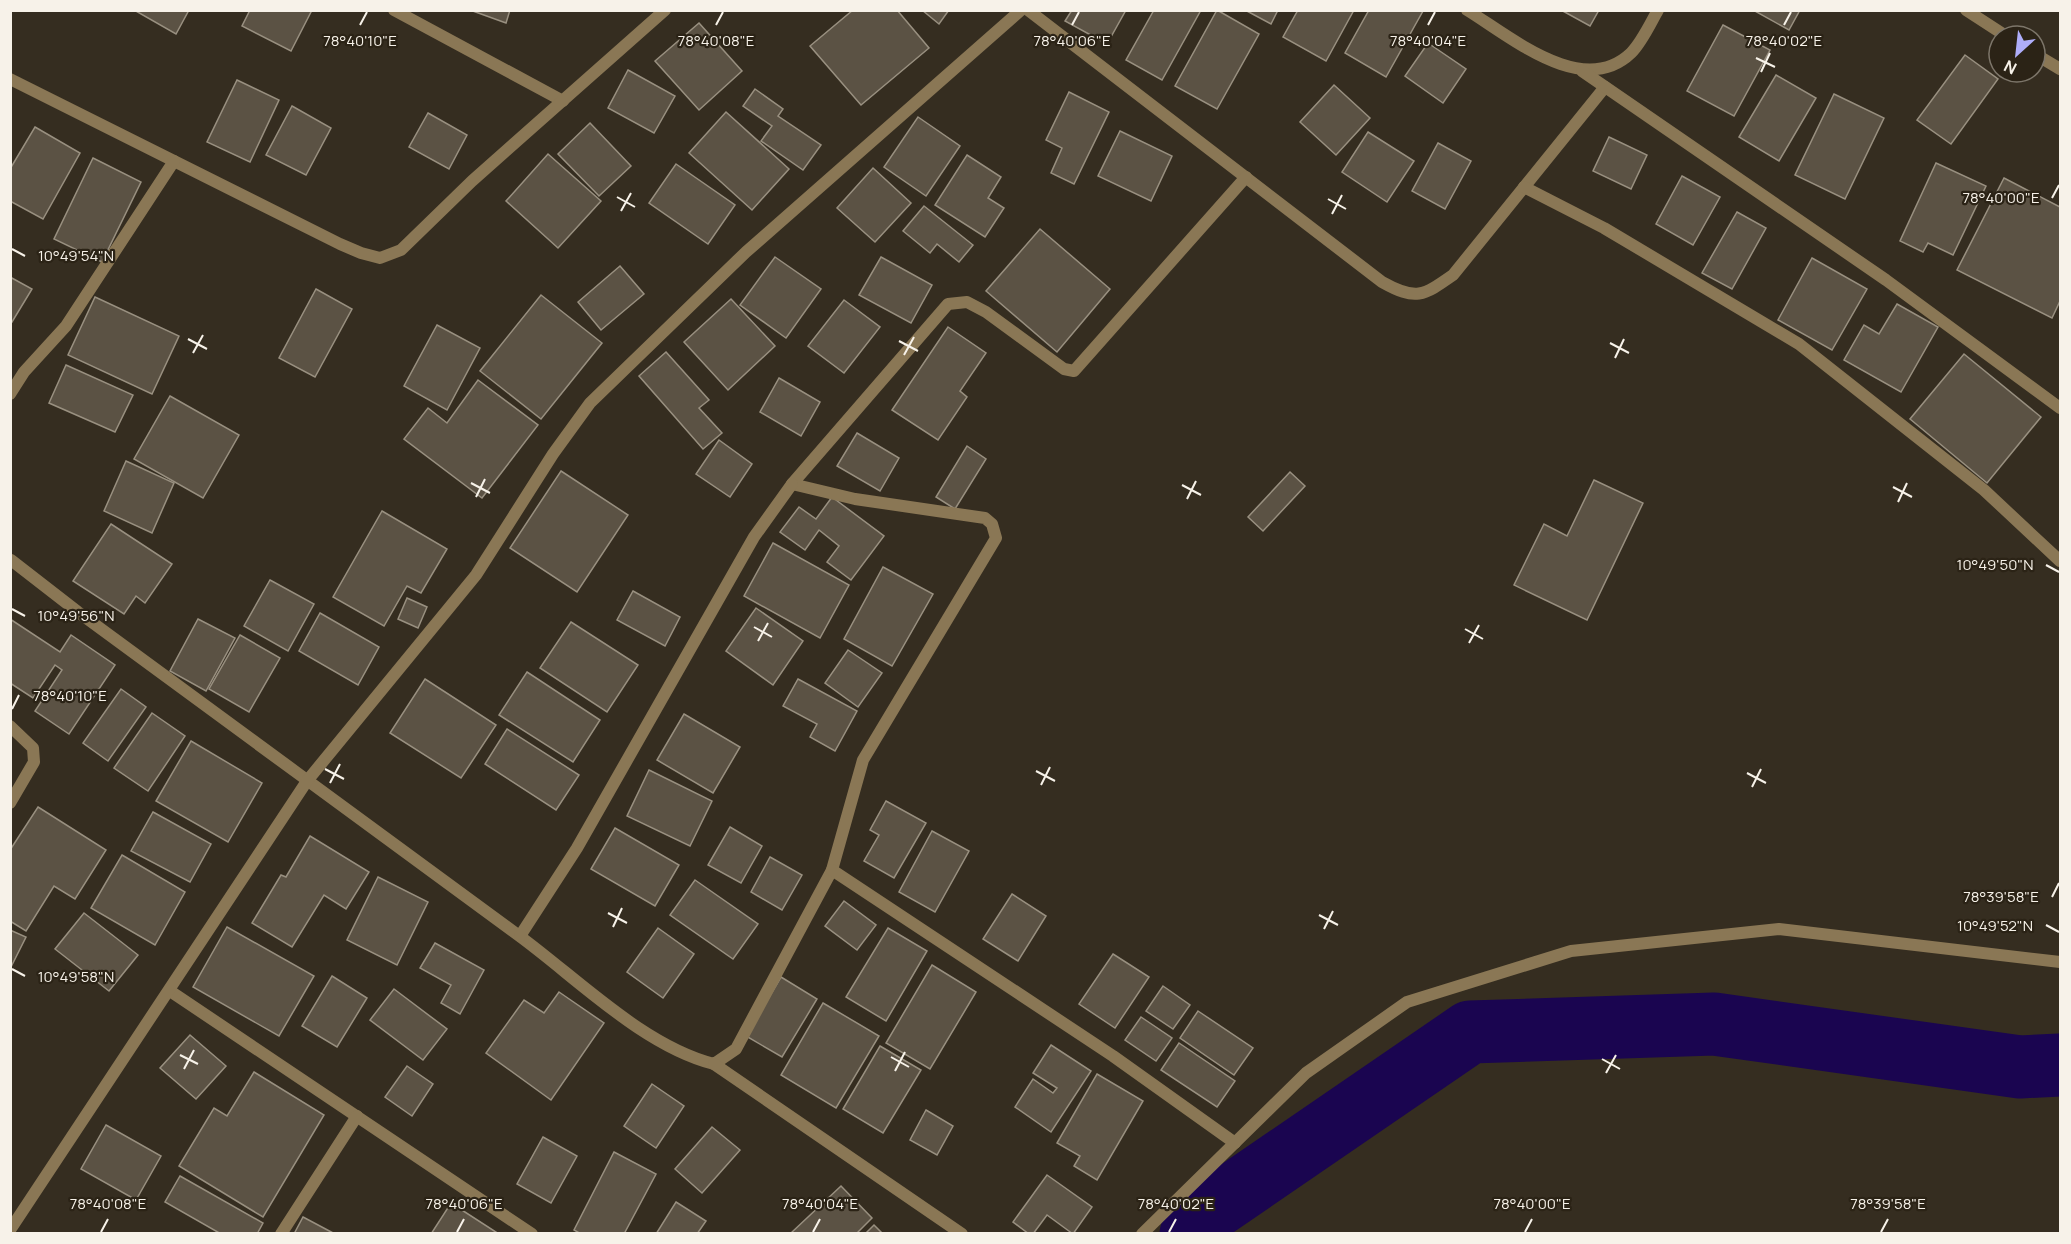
<svg xmlns="http://www.w3.org/2000/svg" width="2071" height="1244" viewBox="0 0 2071 1244" font-family="Manrope,sans-serif">
<rect width="100%" height="100%" fill="#352d20"/>
<g fill="none" stroke-linecap="round" stroke-linejoin="round">
<polyline stroke="#1a0550" stroke-width="63" points="1191,1234 1203,1215 1470,1032 1714,1024 2020,1067 2060,1065"/>
</g>
<g fill="#5b5244" stroke="#999080" stroke-width="1.5">
<polygon points="134,10 189,10 176,34"/>
<polygon points="250,10 312,10 291,51 242,26"/>
<polygon points="470,10 510,10 506,23"/>
<polygon points="853,10 897,10 929,48 861,105 810,46"/>
<polygon points="922,10 949,10 939,24"/>
<polygon points="1072,10 1126,10 1107,44 1065,21"/>
<polygon points="1154,10 1201,10 1162,80 1126,60"/>
<polygon points="1217,10 1259,34 1217,109 1175,86"/>
<polygon points="1245,10 1278,10 1271,24"/>
<polygon points="1298,10 1354,10 1326,61 1283,37"/>
<polygon points="1369,10 1423,11 1386,77 1345,53"/>
<polygon points="1561,10 1599,10 1590,26"/>
<polygon points="1753,10 1800,10 1789,30"/>
<polygon points="699,23 742,71 699,110 655,61"/>
<polygon points="1723,25 1770,50 1734,116 1687,91"/>
<polygon points="1428,43 1466,69 1443,103 1405,76"/>
<polygon points="1965,55 1998,79 1951,144 1917,120"/>
<polygon points="628,70 675,96 654,133 608,108"/>
<polygon points="1776,75 1816,98 1779,161 1739,137"/>
<polygon points="237,80 279,100 250,162 207,142"/>
<polygon points="1334,85 1370,118 1336,155 1300,122"/>
<polygon points="755,89 783,109 778,116 821,145 803,170 761,141 772,126 743,106"/>
<polygon points="1069,92 1109,112 1074,184 1051,173 1062,148 1046,140"/>
<polygon points="1834,94 1884,118 1845,199 1795,175"/>
<polygon points="292,106 331,128 306,175 266,155"/>
<polygon points="726,112 789,169 752,210 689,153"/>
<polygon points="428,113 467,135 449,169 409,147"/>
<polygon points="918,117 960,146 926,196 884,167"/>
<polygon points="590,123 631,166 599,196 558,154"/>
<polygon points="35,127 80,153 43,219 10,201 10,169"/>
<polygon points="1120,131 1172,156 1151,201 1098,176"/>
<polygon points="1368,132 1414,161 1387,202 1342,172"/>
<polygon points="1609,137 1647,155 1631,189 1593,171"/>
<polygon points="1438,143 1471,161 1445,209 1412,191"/>
<polygon points="548,154 601,201 558,248 506,201"/>
<polygon points="967,155 1001,177 988,198 1004,208 985,237 935,205"/>
<polygon points="93,158 141,182 102,262 54,239"/>
<polygon points="1936,163 1986,186 1953,255 1928,243 1923,252 1900,241"/>
<polygon points="676,164 735,205 708,244 649,203"/>
<polygon points="873,168 911,203 875,242 837,208"/>
<polygon points="1682,176 1720,197 1693,245 1656,224"/>
<polygon points="2004,178 2060,207 2060,301 2052,318 1957,270"/>
<polygon points="924,206 973,245 959,262 937,244 930,253 903,231"/>
<polygon points="1737,212 1766,228 1732,289 1702,273"/>
<polygon points="1040,229 1110,289 1057,352 986,291"/>
<polygon points="775,257 821,289 786,338 740,305"/>
<polygon points="881,257 932,285 911,323 859,295"/>
<polygon points="1812,258 1867,289 1832,350 1778,320"/>
<polygon points="620,266 644,294 601,330 578,302"/>
<polygon points="10,277 32,289 12,322 10,321"/>
<polygon points="316,289 352,309 315,377 279,358"/>
<polygon points="541,295 602,343 541,419 480,371"/>
<polygon points="95,297 179,336 152,394 68,355"/>
<polygon points="731,299 775,346 728,390 684,342"/>
<polygon points="844,300 880,327 844,373 808,346"/>
<polygon points="1897,304 1938,327 1901,392 1844,360 1864,325 1879,334"/>
<polygon points="437,325 480,348 447,410 404,386"/>
<polygon points="948,327 986,353 960,391 967,397 938,440 892,410"/>
<polygon points="666,352 709,400 699,408 722,433 703,449 639,376"/>
<polygon points="1964,354 2041,417 1987,483 1910,419"/>
<polygon points="66,365 133,395 115,432 49,403"/>
<polygon points="779,378 820,402 801,436 760,412"/>
<polygon points="478,380 538,425 482,498 404,439 428,408 447,423"/>
<polygon points="170,396 239,435 203,498 134,459"/>
<polygon points="857,433 899,458 880,491 837,466"/>
<polygon points="719,440 752,464 730,497 696,474"/>
<polygon points="967,446 986,459 955,509 936,497"/>
<polygon points="126,461 174,483 152,533 104,511"/>
<polygon points="561,471 628,515 577,592 510,548"/>
<polygon points="1290,472 1305,486 1263,531 1248,517"/>
<polygon points="1594,480 1643,503 1587,620 1514,585 1544,524 1567,536"/>
<polygon points="832,497 884,536 851,580 827,562 839,546 819,530 805,550 780,532 799,507 816,519"/>
<polygon points="382,511 447,549 421,593 407,586 384,626 333,597"/>
<polygon points="111,524 172,564 145,603 136,596 124,614 73,581"/>
<polygon points="773,543 849,585 820,638 744,596"/>
<polygon points="883,567 933,594 892,666 844,639"/>
<polygon points="270,580 314,604 288,651 244,626"/>
<polygon points="633,591 680,617 665,646 617,620"/>
<polygon points="407,598 427,607 418,628 398,619"/>
<polygon points="756,608 803,641 773,685 726,651"/>
<polygon points="320,613 379,647 358,685 299,651"/>
<polygon points="10,619 60,652 71,635 115,665 69,734 35,711 62,670 55,665 33,698 10,683"/>
<polygon points="198,619 235,638 206,691 170,671"/>
<polygon points="571,622 638,665 607,712 540,668"/>
<polygon points="240,635 280,658 249,712 209,689"/>
<polygon points="848,650 882,673 858,707 825,683"/>
<polygon points="527,672 600,720 573,762 499,715"/>
<polygon points="425,679 496,725 461,778 390,733"/>
<polygon points="798,679 857,711 835,751 810,737 817,724 783,706"/>
<polygon points="121,689 146,707 108,761 83,743"/>
<polygon points="152,713 185,736 148,791 114,768"/>
<polygon points="684,714 740,747 713,793 657,760"/>
<polygon points="507,729 579,775 556,810 485,764"/>
<polygon points="191,741 262,783 228,842 156,801"/>
<polygon points="649,770 712,801 690,846 627,816"/>
<polygon points="886,801 926,823 894,878 864,861 879,835 870,830"/>
<polygon points="38,807 106,850 75,899 54,886 26,931 10,921 10,845 12,847"/>
<polygon points="153,812 211,844 190,882 131,851"/>
<polygon points="730,827 762,846 741,883 708,865"/>
<polygon points="615,828 679,865 655,906 591,869"/>
<polygon points="932,831 969,851 935,912 899,892"/>
<polygon points="310,836 369,872 346,909 324,895 292,947 252,923 281,875 286,877"/>
<polygon points="122,855 185,892 155,945 91,908"/>
<polygon points="770,857 802,875 782,910 751,892"/>
<polygon points="378,877 428,902 397,965 347,940"/>
<polygon points="695,880 758,924 733,959 670,915"/>
<polygon points="1012,894 1046,916 1018,961 983,939"/>
<polygon points="844,901 876,925 857,950 825,926"/>
<polygon points="84,913 138,955 109,991 55,949"/>
<polygon points="227,927 314,976 279,1036 193,987"/>
<polygon points="658,928 694,954 663,998 627,972"/>
<polygon points="888,928 927,951 886,1021 846,997"/>
<polygon points="10,930 26,937 10,969"/>
<polygon points="435,943 484,970 460,1014 441,1003 451,985 420,968"/>
<polygon points="1113,954 1149,977 1115,1028 1079,1004"/>
<polygon points="932,965 976,992 930,1069 886,1043"/>
<polygon points="332,976 367,998 337,1047 302,1026"/>
<polygon points="781,977 817,999 782,1057 746,1036"/>
<polygon points="1163,986 1190,1005 1173,1029 1146,1011"/>
<polygon points="394,989 447,1029 423,1060 370,1020"/>
<polygon points="559,992 604,1023 551,1100 486,1053 524,1000 544,1013"/>
<polygon points="823,1003 879,1036 836,1108 781,1075"/>
<polygon points="1198,1011 1253,1048 1234,1075 1180,1038"/>
<polygon points="1141,1017 1172,1038 1156,1061 1125,1040"/>
<polygon points="190,1035 226,1066 196,1099 160,1068"/>
<polygon points="1179,1043 1235,1081 1217,1107 1161,1070"/>
<polygon points="1051,1045 1091,1071 1051,1132 1015,1107 1033,1079 1053,1093 1057,1088 1033,1073"/>
<polygon points="880,1046 921,1070 883,1133 843,1109"/>
<polygon points="407,1066 433,1084 412,1116 385,1097"/>
<polygon points="254,1072 324,1115 263,1217 179,1166 214,1108 227,1116"/>
<polygon points="1097,1074 1143,1101 1097,1180 1074,1166 1080,1156 1057,1143"/>
<polygon points="652,1084 684,1106 656,1148 624,1126"/>
<polygon points="926,1110 953,1126 937,1155 910,1140"/>
<polygon points="106,1125 161,1156 136,1200 81,1169"/>
<polygon points="712,1127 740,1150 702,1193 675,1169"/>
<polygon points="543,1137 577,1156 551,1203 517,1184"/>
<polygon points="614,1152 656,1174 624,1234 581,1234 574,1230"/>
<polygon points="1047,1175 1092,1207 1073,1234 1047,1215 1033,1234 1029,1234 1013,1222"/>
<polygon points="180,1176 263,1223 257,1234 221,1234 165,1202"/>
<polygon points="841,1186 872,1218 856,1234 791,1233"/>
<polygon points="676,1202 706,1221 697,1234 656,1234"/>
<polygon points="451,1203 499,1234 431,1234"/>
<polygon points="303,1217 335,1234 294,1234"/>
<polygon points="874,1225 883,1234 865,1234"/>
</g>
<g fill="none" stroke-linecap="round" stroke-linejoin="round">
<g stroke="#8a7755" stroke-width="12">
<polyline points="394,10 563,101"/>
<path d="M1028 10 1382 282C1416 301 1423 296 1453 275L1605 87"/>
<path d="M1467 10C1511 37 1583 99 1631 53 1642 42 1650 24 1658 10"/>
<polyline points="1966,10 2006,36"/>
<polyline points="2035,54 2060,69"/>
<polyline points="1582,71 1886,280 2060,408"/>
<polyline points="10,79 340,244 361,253 380,258 401,250 472,181 665,10"/>
<polyline points="1524,187 1604,228 1799,344 1984,490 2060,561"/>
<polyline points="10,394 24,372 66,326 174,161"/>
<path d="M11 560 78 612C224 720 372 827 518 935 577 978 643 1046 714 1064L736 1049 832 870 863 760 996 538 992 524 985 518 855 499 792 484 948 304 967 302 986 312 1064 369 1074 371 1246 177"/>
<polyline points="10,726 33,748 34,762 10,803"/>
<polyline points="832,870 1113,1056 1235,1143"/>
<polyline points="520,936 577,848 754,537 792,484"/>
<polyline points="170,991 532,1234"/>
<polyline points="714,1064 962,1234"/>
<polyline points="10,1230 307,781 476,575 553,454 590,403 746,252 1021,10"/>
<polyline points="281,1234 357,1116"/>
<polyline points="1142,1234 1306,1073 1407,1002 1571,951 1779,929 2060,962"/>
</g>
</g>
<path fill="none" stroke="#f7f2e9" stroke-width="2" d="M360 25 367 12M716 25 723 12M1072 25 1079 12M1428 25 1435 12M1784 25 1791 12M1756 58 1775 67M1761 72 1770 53M617 197 635 207M2052 198 2059 185M1328 199 1346 209M621 211 631 193M1332 214 1342 195M12 249 25 256M188 339 207 349M899 341 918 351M1610 343 1629 353M193 353 203 335M904 355 914 337M1615 358 1624 339M471 483 490 493M1182 485 1201 495M1893 487 1912 497M476 497 485 479M1187 499 1196 481M1898 502 1907 483M2046 565 2059 572M12 609 25 616M754 627 772 637M1465 629 1483 639M758 641 768 623M1469 643 1479 625M12 709 19 695M325 769 344 779M1036 771 1055 781M1747 773 1766 783M330 783 340 764M1041 785 1050 767M1752 787 1761 769M2052 897 2059 883M608 913 627 923M1319 915 1338 925M2046 925 2059 932M613 927 622 908M1324 929 1333 911M12 969 25 976M180 1055 198 1064M891 1057 909 1067M1602 1059 1620 1069M184 1069 194 1050M895 1071 905 1052M1606 1073 1616 1055M101 1232 108 1219M457 1232 464 1219M813 1232 820 1219M1169 1232 1176 1219M1525 1232 1532 1219M1881 1232 1888 1219"/>
<g font-size="15" text-anchor="middle" fill="#f7f2e9" stroke="#2b2316" stroke-width="4.5" stroke-linejoin="round" paint-order="stroke">
<text x="360" y="46">78°40'10"E</text>
<text x="716" y="46">78°40'08"E</text>
<text x="1072" y="46">78°40'06"E</text>
<text x="1428" y="46">78°40'04"E</text>
<text x="1784" y="46">78°40'02"E</text>
<text x="2001" y="203">78°40'00"E</text>
<text x="76" y="261">10°49'54"N</text>
<text x="1995" y="570">10°49'50"N</text>
<text x="76" y="621">10°49'56"N</text>
<text x="70" y="701">78°40'10"E</text>
<text x="2001" y="902">78°39'58"E</text>
<text x="1995" y="931">10°49'52"N</text>
<text x="76" y="982">10°49'58"N</text>
<text x="108" y="1209">78°40'08"E</text>
<text x="464" y="1209">78°40'06"E</text>
<text x="820" y="1209">78°40'04"E</text>
<text x="1176" y="1209">78°40'02"E</text>
<text x="1532" y="1209">78°40'00"E</text>
<text x="1888" y="1209">78°39'58"E</text>
</g>
<rect width="2071" height="1244" fill="none" stroke="#f7f2e9" stroke-width="24"/>
<g transform="translate(2017 54) rotate(207)"><circle r="28" fill="#2b2316" stroke="#7d766a" stroke-width="1.5"/>
<path d="M0-4.5L10 22L0 15L-10 22Z" fill="#afaefa"/>
<text y="-9" font-size="16" font-weight="bold" text-anchor="middle" fill="#f7f2e9">N</text>
</g>
</svg>
